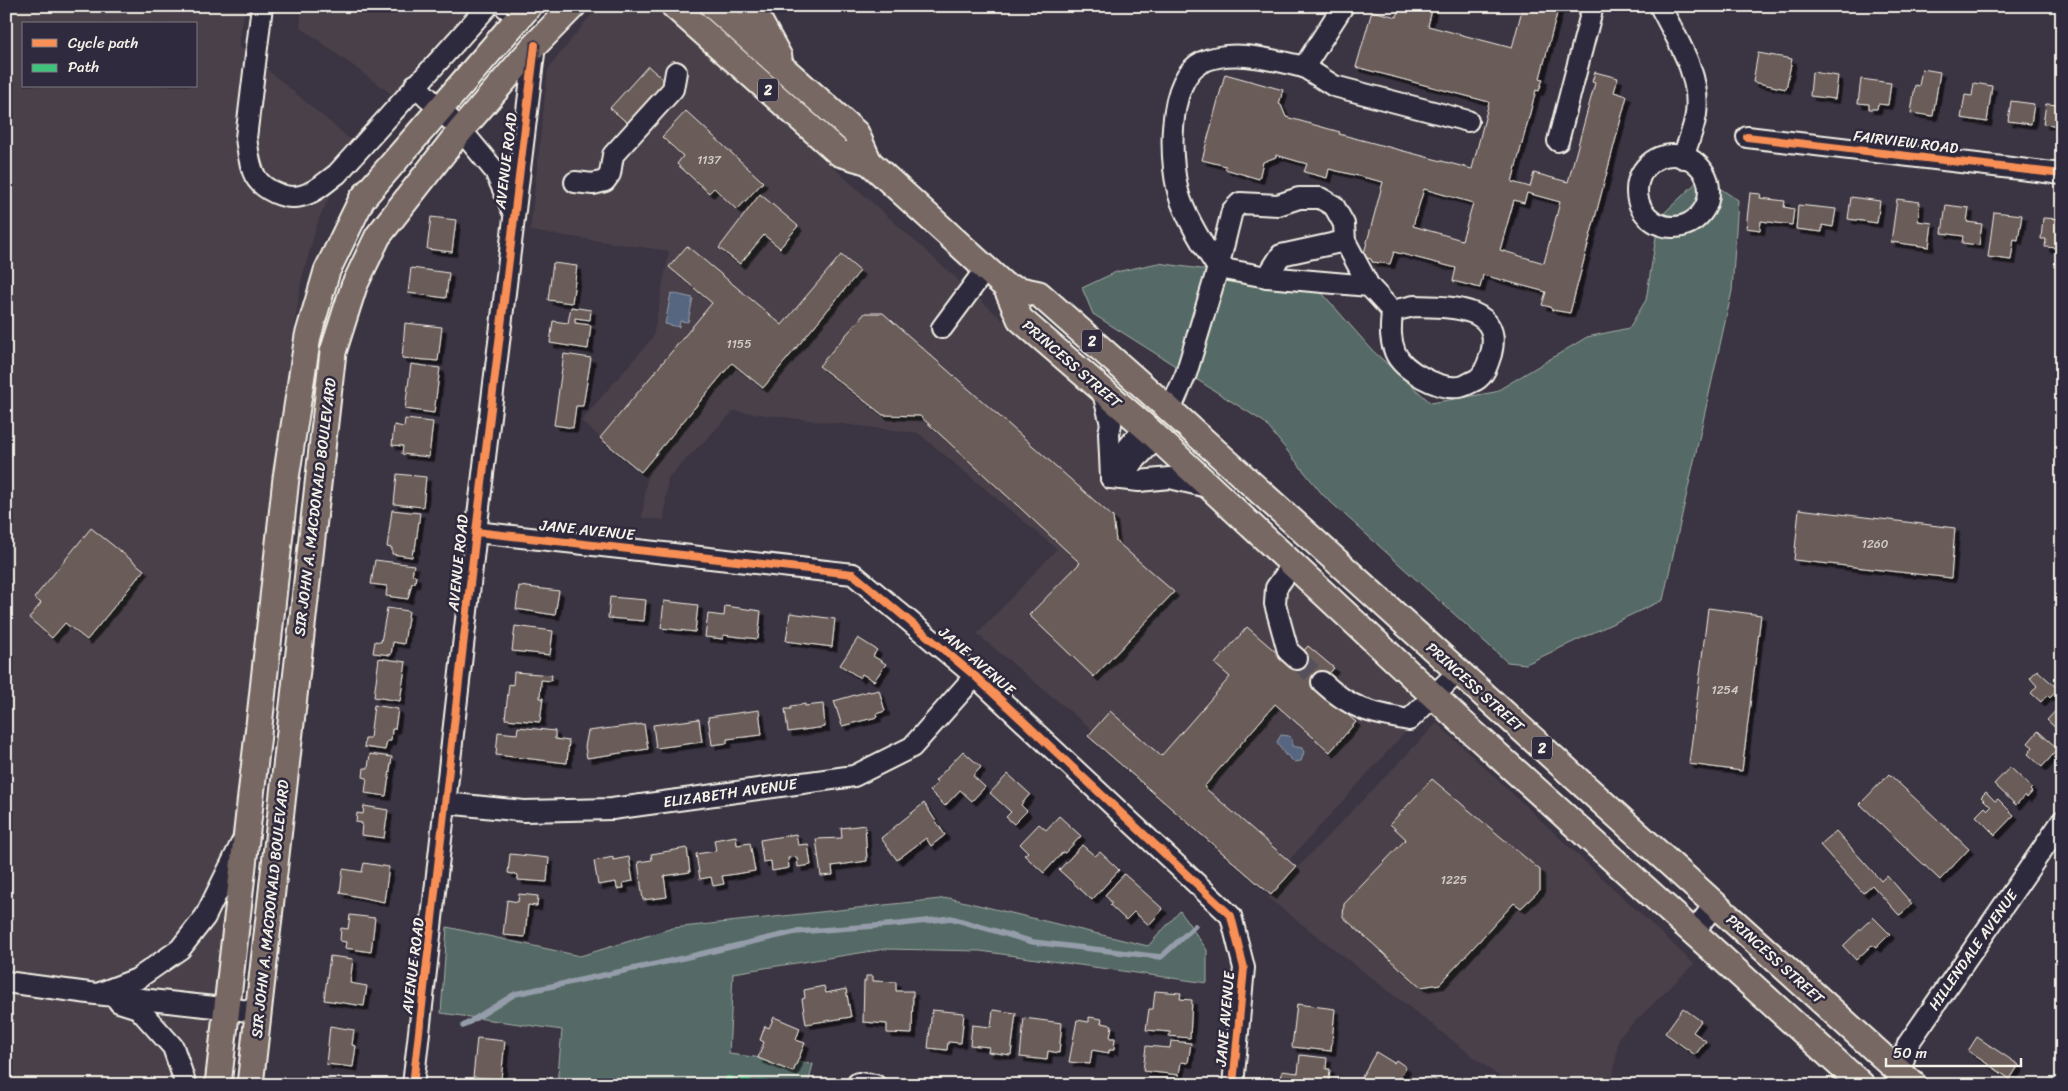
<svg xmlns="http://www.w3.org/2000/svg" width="2068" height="1091" viewBox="0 0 2068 1091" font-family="Sriracha,sans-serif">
<defs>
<filter id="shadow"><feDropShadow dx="4.5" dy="4.5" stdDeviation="0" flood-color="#0009"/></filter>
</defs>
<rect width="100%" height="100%" fill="#3b3442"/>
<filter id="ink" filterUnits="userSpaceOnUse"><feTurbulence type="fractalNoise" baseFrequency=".02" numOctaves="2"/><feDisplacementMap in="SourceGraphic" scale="10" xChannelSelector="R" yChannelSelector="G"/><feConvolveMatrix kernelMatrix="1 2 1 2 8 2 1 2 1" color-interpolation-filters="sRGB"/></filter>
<g filter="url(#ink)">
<g fill="#494049" fill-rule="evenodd">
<path d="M6 6H245L239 46 355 143 318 221 301 282 283 407 206 1085H6ZM24 24H196V86H24Z"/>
<polygon points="302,6 505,6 409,107 300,27"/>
<polygon points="598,6 654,6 1430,705 1272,879 977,634 1057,549 918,433 734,411 668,478 664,520 642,518 647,477 581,421 653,337 669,251 530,231 548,69"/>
<polygon points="1437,723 1694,964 1619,1037 1612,1085 1510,1085 1268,898"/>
</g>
<g fill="#556b66" stroke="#a4aea7">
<polygon points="1702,177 1738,200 1732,291 1663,600 1526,664 1507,662 1323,495 1264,422 1093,314 1082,288 1116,272 1158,263 1315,285 1373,351 1431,403 1495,392 1587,337 1629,328 1646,300 1659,218"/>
<polygon points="949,898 1148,946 1180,911 1207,950 1207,983 980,951 885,949 733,973 729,1054 813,1064 808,1085 727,1078 726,1085 557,1085 562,1030 441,1013 447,927 580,956 673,928"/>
</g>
<g fill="#566580" stroke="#959daa">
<polygon points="671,293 693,298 688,322 680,321 679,327 665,324"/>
<polygon points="1281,735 1289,736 1292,739 1292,746 1302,748 1304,752 1301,761 1294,762 1287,755 1285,755 1277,742"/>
</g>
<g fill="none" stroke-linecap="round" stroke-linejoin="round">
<polyline stroke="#959daa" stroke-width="5.5" points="463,1026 515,994 670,961 795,932 901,924 951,918 1033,942 1161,957 1195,926"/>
</g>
<g fill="#6a5b58" stroke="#f4f1e8" fill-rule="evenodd" filter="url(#shadow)">
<path d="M1399 6H1433L1428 26 1512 48 1523 6H1559L1540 78 1543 79 1539 91 1536 90 1512 182 1530 187 1534 173 1568 182 1595 83 1592 82 1595 72 1618 78 1614 92 1627 96 1570 313 1552 310 1550 307 1542 305 1546 292 1483 275 1480 288 1453 281 1456 268 1394 252 1390 264 1372 262 1371 259 1363 257 1383 182 1329 169 1327 178 1304 172 1307 164 1276 155V157L1263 162 1259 179 1225 169 1226 166 1202 160 1225 74 1283 90 1279 104 1281 105 1286 117 1340 132 1339 134 1472 169 1489 102 1356 67 1372 11 1397 17ZM1424 189 1473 203 1462 240 1413 226ZM1527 193 1560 202 1544 263 1500 250 1514 200 1524 203Z"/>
<polygon points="1758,53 1792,59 1786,89 1753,82"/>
<polygon points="648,66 668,84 631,126 610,108"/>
<polygon points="1922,69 1940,72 1933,116 1911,113 1915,85 1919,86"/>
<polygon points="1812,72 1838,76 1835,99 1810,96"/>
<polygon points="1861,79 1891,83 1888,105 1878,104 1877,109 1869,109 1869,104 1858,103"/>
<polygon points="1974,83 1992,86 1987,122 1961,118 1965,95 1972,96"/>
<polygon points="2011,101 2034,104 2031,124 2008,121"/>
<polygon points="2060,102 2062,126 2043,124 2046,104 2060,105"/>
<polygon points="686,111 763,182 737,210 714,188 709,193 677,164 683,156 662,137"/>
<polygon points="1750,193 1761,194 1760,198 1785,201 1784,207 1794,209 1792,225 1761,221 1760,230 1746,228"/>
<polygon points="760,194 798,226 780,248 764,235 740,264 719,248"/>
<polygon points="1851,197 1880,201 1877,223 1848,219"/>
<polygon points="1897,199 1920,202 1918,221 1932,223 1929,247 1891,242"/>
<polygon points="1798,205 1836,209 1833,227 1822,225 1822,232 1796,229"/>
<polygon points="1946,205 1969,208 1967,222 1982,224 1979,245 1962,243 1963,236 1942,233"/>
<polygon points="1994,212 2022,215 2018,240 2014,239 2011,260 1988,257"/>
<polygon points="431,217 456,220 452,252 427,249"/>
<polygon points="2043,218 2062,219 2062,240 2059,240 2058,248 2045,247 2046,239 2041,239"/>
<polygon points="687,246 782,325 841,255 860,271 763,388 732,363 641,472 600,438 712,303 669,267"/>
<polygon points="553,263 577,266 572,303 548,300"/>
<polygon points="411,268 449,273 446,298 408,293"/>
<polygon points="571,307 591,310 590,320 575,318 575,323 591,325 588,349 550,343 553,321 568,323"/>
<polygon points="865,313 883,313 1113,517 1116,541 1174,592 1094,677 1029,615 1080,563 920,416 883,415 819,366"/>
<polygon points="405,323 442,327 438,361 402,358"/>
<polygon points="564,354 591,358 583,406 576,406 573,428 554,425"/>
<polygon points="411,364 440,368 434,413 405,409"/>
<polygon points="405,419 433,422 429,457 402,454 403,446 392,445 394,425 404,427"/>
<polygon points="397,474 426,477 423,507 394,504"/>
<polygon points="1799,509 1955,528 1951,578 1794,560"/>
<polygon points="392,510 420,513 415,550 413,550 412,557 392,554 392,548 387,547"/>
<polygon points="91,528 144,570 87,640 65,623 52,638 29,618 41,603 34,598"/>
<polygon points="375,560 414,565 412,575 416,576 415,583 412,583 408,599 386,596 387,586 371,584"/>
<polygon points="519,586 559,591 555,615 516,609"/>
<polygon points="610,597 646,600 644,621 608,618"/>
<polygon points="664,601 698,605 695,632 661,628"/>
<polygon points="725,606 761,611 758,639 723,635 723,639 705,637 708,614 724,616"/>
<polygon points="387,608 409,611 404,644 393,642 391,655 373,653 375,641 381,642"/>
<polygon points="1708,608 1761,615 1742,771 1689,764"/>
<polygon points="790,613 835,619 832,647 786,641"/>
<polygon points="515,626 553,631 550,655 512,651"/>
<polygon points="1247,627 1291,665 1308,646 1334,668 1316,688 1356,722 1330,752 1275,704 1204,787 1296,867 1271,895 1088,736 1110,711 1161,756 1230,677 1215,664"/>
<polygon points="858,638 877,650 873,656 886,664 874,681 862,674 860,678 840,665"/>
<polygon points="379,658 406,662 400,701 374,697"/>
<polygon points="2037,670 2058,689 2050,698 2047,695 2041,702 2031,693 2037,686 2030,678"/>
<polygon points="514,672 552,675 551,681 541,680 540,698 543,698 540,722 505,719 509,684 513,685"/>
<polygon points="2062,678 2062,689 2056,683"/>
<polygon points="879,690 885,711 876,714 877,717 842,726 834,701 869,691 870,692"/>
<polygon points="805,704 805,706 823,704 825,727 788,732 785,709 791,709 791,706"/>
<polygon points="2062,704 2062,729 2059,731 2047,720"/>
<polygon points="374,705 398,709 395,729 392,729 391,741 387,741 385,750 364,747 365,738 370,738"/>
<polygon points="759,710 762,735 727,739 727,743 712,745 708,717"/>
<polygon points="699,719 702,742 656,748 653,725"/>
<polygon points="644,724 648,749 587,758 585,747 588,731"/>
<polygon points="518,727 555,731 555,739 569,741 567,763 496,755 498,732 517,734"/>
<polygon points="2038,731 2058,749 2042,767 2028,754 2033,747 2028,743"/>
<polygon points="963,751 981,767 973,776 985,787 972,801 960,790 945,806 930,791 937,783 935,781"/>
<polygon points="370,754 392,757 386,796 365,793 367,778 363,777 364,768 368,768"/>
<polygon points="2010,767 2032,788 2030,790 2032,792 2027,798 2025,795 2016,805 1994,784"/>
<polygon points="1008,774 1030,794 1021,805 1027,811 1014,824 1006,817 1011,812 990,793"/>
<polygon points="1889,774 1969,849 1940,880 1860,804"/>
<polygon points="1432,779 1540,870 1540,890 1521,908 1514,903 1440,984 1421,987 1343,917 1344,904 1406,839 1390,824"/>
<polygon points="1986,792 1995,801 1998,799 2014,815 1995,835 1976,816 1985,807 1988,810 1991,807 1981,797"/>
<polygon points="924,803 945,835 931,846 926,838 897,860 881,838"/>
<polygon points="364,806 388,810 384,838 361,835 362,823 356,822 357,813 363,814"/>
<polygon points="1059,816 1081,836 1065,853 1063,852 1044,873 1024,855 1028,852 1020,844 1039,824 1046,830"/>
<polygon points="865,825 867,861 832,866 833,875 821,876 816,839 842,838 841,828"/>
<polygon points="1836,831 1881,881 1887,875 1912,904 1901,914 1899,915 1872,885 1863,893 1820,845"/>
<polygon points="796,834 798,845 808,844 811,865 798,867 797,857 788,858 789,868 772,871 771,861 763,862 760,840"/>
<polygon points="736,836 737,845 750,843 755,871 722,876 724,884 713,886 711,877 700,879 696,854 716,851 714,840"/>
<polygon points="1082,845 1095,856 1100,852 1119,870 1092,900 1059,870"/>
<polygon points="687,848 690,872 664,876 667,897 643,900 638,862 652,860 651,854"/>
<polygon points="510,854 549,858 547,882 518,880 518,875 508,873"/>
<polygon points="613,857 613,860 629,857 633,881 623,883 624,888 617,889 616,882 598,885 594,861"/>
<polygon points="364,863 389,867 384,902 340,893 343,869 362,872"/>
<polygon points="1124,874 1163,909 1149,925 1134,912 1126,920 1110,905 1112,903 1105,895"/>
<polygon points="519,894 538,896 537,906 528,905 525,937 503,935 507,900 518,902"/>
<polygon points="350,915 375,918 371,952 345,948 346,942 340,941 341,928 348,929"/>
<polygon points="1873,917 1890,934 1876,948 1872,945 1856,960 1843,946"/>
<polygon points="330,956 353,959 350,983 367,986 364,1006 324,1000"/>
<polygon points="866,976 873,976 873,981 896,982 896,991 913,991 912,1034 887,1033 887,1024 863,1022 864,981 866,981"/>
<polygon points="824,986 826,993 846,989 851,1017 806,1024 802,999 805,998 804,990"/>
<polygon points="1155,991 1181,993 1180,999 1192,1000 1190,1038 1169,1036 1170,1032 1146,1030 1149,1009 1153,1009"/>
<polygon points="1297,1004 1335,1009 1331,1051 1292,1047"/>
<polygon points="1683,1008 1701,1021 1693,1032 1706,1041 1695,1055 1665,1033"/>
<polygon points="932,1010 964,1013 961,1043 948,1042 947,1050 928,1048"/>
<polygon points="993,1010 1016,1013 1011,1055 988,1052 989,1047 970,1045 972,1025 991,1027"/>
<polygon points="774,1017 800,1028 796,1040 805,1043 793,1072 758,1058 764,1042 760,1040 765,1026 769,1028"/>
<polygon points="1089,1017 1102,1019 1101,1023 1112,1025 1110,1038 1115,1038 1114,1050 1109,1050 1109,1053 1092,1050 1090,1064 1069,1062 1077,1020 1089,1022"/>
<polygon points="1024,1018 1062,1023 1059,1053 1048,1051 1047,1060 1020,1057"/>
<polygon points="330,1026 354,1030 352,1045 356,1046 353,1067 326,1064"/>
<polygon points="1977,1037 2019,1065 2010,1079 1968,1051"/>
<polygon points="477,1038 505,1041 501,1079 473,1077"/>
<polygon points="1171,1041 1191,1043 1188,1063 1181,1062 1179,1075 1143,1071 1146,1046 1170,1048"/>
<polygon points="1376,1052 1394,1063 1396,1060 1406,1067 1396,1085 1369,1085 1360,1080"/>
<polygon points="1300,1055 1327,1058 1326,1069 1330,1069 1329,1082 1324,1082 1324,1085 1281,1085 1282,1071 1298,1073"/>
<polygon points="1421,1078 1429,1082 1432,1078 1443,1085 1417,1085"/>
<polygon points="327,1080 349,1083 348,1085 326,1085"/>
</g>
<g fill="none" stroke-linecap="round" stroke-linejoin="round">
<polyline stroke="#57505b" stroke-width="20" stroke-dasharray="20 10" stroke-linecap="butt" points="1297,659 1322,682"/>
<g stroke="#f4f1e8" stroke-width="24">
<g id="minor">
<path d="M262 6 246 138C248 150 249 165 255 176 263 190 285 200 301 196 315 193 326 182 337 174L488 6"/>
<polyline points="504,6 519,18"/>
<path d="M1660 6C1677 40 1701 74 1696 114 1694 129 1687 144 1683 158"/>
<polyline points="1304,67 1334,86 1468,121"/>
<polyline points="415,85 461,130 495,171 513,212"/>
<polyline points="1747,137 2062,174"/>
<polyline points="1558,141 1593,6"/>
<circle cx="1673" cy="191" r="36"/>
<polyline points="575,182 593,184 605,181 610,174 613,155 673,89 676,72"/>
<polyline points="1267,277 1281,255 1345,241"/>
<polyline points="1369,286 1345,241 1344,224 1334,206 1320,198 1299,198 1278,205 1240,203 1232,211 1218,268 1267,277 1369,286 1392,311"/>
<path d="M1414 306C1446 307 1504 304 1491 354 1488 363 1485 375 1476 380 1471 382 1464 387 1459 387 1439 390 1402 370 1395 352 1389 337 1391 326 1392 311Z"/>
<polyline points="942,328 985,270"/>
<polyline points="1102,389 1111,424 1109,433 1111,478"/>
<path d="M1170 410 1186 374 1218 268C1204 247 1190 225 1181 201 1169 169 1165 80 1202 62 1233 48 1272 60 1304 67L1343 6"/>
<polygon points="1150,431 1148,447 1129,466 1111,478 1129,446 1138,435"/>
<polyline points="1111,478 1139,481 1170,478 1212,488"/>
<polyline points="476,532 853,574 975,676 1231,916 1244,968 1233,1085"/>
<polyline points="1293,564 1276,588 1275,604 1288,651 1297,659"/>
<path d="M1322 682C1351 709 1370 713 1409 720L1458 672"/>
<polyline points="445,803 524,811 612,809 854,776 912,747 975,676"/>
<polyline points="1694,932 1714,905"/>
<polyline points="6,982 96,994 259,1012"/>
<polyline points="100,993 137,979 180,949 205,917 242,842"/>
<polyline points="119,1002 138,1008 173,1047 186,1085"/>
<polyline points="858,1083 875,1085"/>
<polyline points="1897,1084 1908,1044 2062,821"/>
<polyline points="413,1085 476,532 535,45"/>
</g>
</g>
<g stroke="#f4f1e8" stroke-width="29">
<g id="major">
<polyline points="674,6 839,153 869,162"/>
<polyline points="713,6 856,133 869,162 1006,287 1020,319 1150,431 1469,729 1862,1085"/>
<polyline points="751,6 779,57"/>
<polyline points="1006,287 1039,294 1170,410 1914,1085"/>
<polyline points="218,1085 262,699 286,478 308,336 327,271 362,199 529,6"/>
<polyline points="250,1085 333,352 354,286 378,236 461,130 535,45 573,6"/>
</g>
</g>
<use href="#minor" stroke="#2f2a3d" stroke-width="20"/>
<use href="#major" stroke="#776864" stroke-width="25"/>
<g stroke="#40c37c" stroke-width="6" stroke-dasharray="12 6" stroke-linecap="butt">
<polyline points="726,1085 728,1079 779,1085"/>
<polyline points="845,1085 858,1083"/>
</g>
<g stroke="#2f2a3d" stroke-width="11">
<g id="cycleway">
<polyline points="1747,137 2062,174"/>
<polyline points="476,532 853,574 975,676 1231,916 1244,968 1233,1085"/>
<polyline points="413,1085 476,532 535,45"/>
</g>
</g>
<use href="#cycleway" stroke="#f78f57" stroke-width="8"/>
</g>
</g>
<g text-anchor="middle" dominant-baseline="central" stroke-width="5" stroke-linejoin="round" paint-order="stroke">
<g font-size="12" fill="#d2ccc4">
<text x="709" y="160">1137</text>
<text x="739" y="344">1155</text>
<text x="1875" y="544">1260</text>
<text x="1725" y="690">1254</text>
<text x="1454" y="880">1225</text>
</g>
<g fill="#2f2a3d" stroke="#b9b5b5" stroke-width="1">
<rect x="758" y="78.5" width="20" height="23" rx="4"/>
<rect x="1082" y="329.5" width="20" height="23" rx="4"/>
<rect x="1532" y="736.5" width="20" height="23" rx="4"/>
</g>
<g font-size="14" font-weight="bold" fill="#f4f1e8">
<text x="768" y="90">2</text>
<text x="1092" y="341">2</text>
<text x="1542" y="748">2</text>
</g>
<g font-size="15" fill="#f4f1e8" stroke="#2f2a3d">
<text transform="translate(1906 142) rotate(7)">FAIRVIEW ROAD</text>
<text transform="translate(506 161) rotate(-83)">AVENUE ROAD</text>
<text transform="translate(1072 364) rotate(41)">PRINCESS STREET</text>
<text transform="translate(315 507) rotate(-83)">SIR JOHN A. MACDONALD BOULEVARD</text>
<text transform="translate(587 530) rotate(6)">JANE AVENUE</text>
<text transform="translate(458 563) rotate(-84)">AVENUE ROAD</text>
<text transform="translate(977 661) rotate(41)">JANE AVENUE</text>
<text transform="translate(1475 687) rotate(42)">PRINCESS STREET</text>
<text transform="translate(730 793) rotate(-8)">ELIZABETH AVENUE</text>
<text transform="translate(270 909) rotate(-84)">SIR JOHN A. MACDONALD BOULEVARD</text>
<text transform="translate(1973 950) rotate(-55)">HILLENDALE AVENUE</text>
<text transform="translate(1775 959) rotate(42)">PRINCESS STREET</text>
<text transform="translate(413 966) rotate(-83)">AVENUE ROAD</text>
<text transform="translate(1225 1019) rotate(-85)">JANE AVENUE</text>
</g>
</g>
<rect width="2068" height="1091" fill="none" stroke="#2f2a3d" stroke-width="25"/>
<rect x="12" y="12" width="2043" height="1066" fill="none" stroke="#f4f1e8" stroke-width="2" filter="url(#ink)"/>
<rect x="22" y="22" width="175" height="65" fill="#2f2a3d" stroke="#7e7a81"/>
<rect x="32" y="39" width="25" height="8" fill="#f78f57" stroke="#7e7a81"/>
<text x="68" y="48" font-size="15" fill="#f4f1e8">Cycle path</text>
<rect x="32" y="64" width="25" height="8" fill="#40c37c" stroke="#7e7a81"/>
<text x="68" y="72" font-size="15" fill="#f4f1e8">Path</text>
<path d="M1886 1058v8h135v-8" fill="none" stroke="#f4f1e8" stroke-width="2.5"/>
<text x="1893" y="1058" font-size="15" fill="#f4f1e8" stroke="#2f2a3d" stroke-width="4" paint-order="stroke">50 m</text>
</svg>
